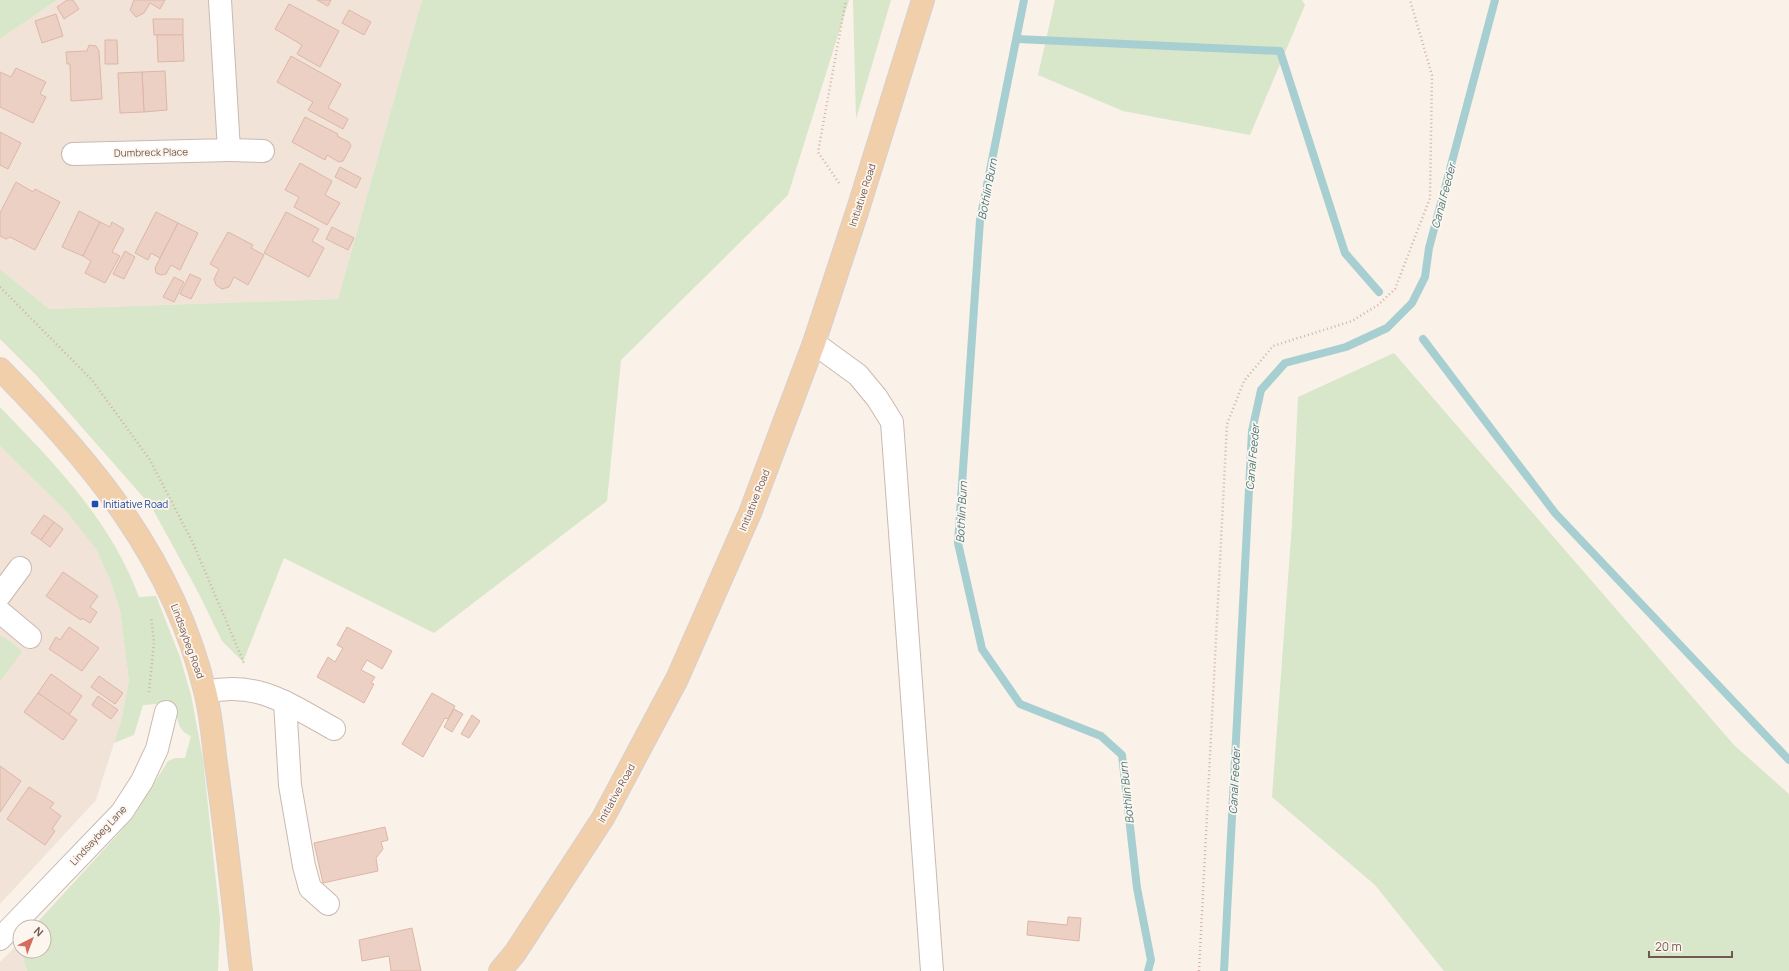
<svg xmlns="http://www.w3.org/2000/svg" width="1789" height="971" viewBox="0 0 1789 971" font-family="Manrope,sans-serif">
<rect width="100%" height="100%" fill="#faf2e9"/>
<g fill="#f1e3d8">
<polygon points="57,0 422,0 338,299 49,309 0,269 0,39"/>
<polygon points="0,446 66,511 96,549 110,579 120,610 129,681 121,721 96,800 0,904"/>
<polygon points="18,944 27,971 0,971 0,962"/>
</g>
<g fill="#d8e6c9">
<polygon points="0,0 57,0 0,39"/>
<polygon points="422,0 849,0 788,195 621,360 607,501 434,633 284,558 243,662 222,641 198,592 151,506 36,375 0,339 0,269 49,309 338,299"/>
<polygon points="853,0 891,0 856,119"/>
<polygon points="1055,0 1302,0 1305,5 1250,135 1123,111 1038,75"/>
<polygon points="1394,353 1734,745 1789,794 1789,971 1444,971 1375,885 1272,797 1292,524 1298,397"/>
<path d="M0 407C55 464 111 521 139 597L156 596 180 657 191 695 203 759 220 919 218 971H27L21 951H44V927H33L132 819 168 761 175 758H185L191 736C179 732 177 720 176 709L156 704 143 705 134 735 114 743 121 721 129 681 120 610 110 579 96 549 66 511 0 446Z"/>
<polygon points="0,636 10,641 22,652 0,681"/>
</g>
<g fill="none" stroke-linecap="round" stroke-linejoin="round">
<g stroke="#a7cfd2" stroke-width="8">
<polyline points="1024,0 980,220 958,543 982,649 1020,704 1101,736 1122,755 1137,888 1151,960 1148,971"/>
<polyline points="1017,39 1280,51 1345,253 1379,292"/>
<polyline points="1423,339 1555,513 1789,760"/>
<polyline points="1224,971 1252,431 1261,390 1285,363 1346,347 1387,328 1412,303 1425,277 1429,248 1495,0"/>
</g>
</g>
<g fill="#ecd0c4" stroke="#ddb6a6">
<polygon points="67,0 73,0 79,9 64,19 57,7"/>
<polygon points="134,0 165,0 160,9 150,3 144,13 136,17 130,10"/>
<polygon points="317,0 331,0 328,6"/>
<polygon points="289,4 339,31 320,67 297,54 302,45 275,29"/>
<polygon points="349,10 371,22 364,35 342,23"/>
<polygon points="56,14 63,36 42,43 35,21"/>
<polygon points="153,19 183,19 183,35 154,35"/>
<polygon points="157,35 183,35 184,61 158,62"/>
<polygon points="105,40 117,40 118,64 105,64"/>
<polygon points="89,45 96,46 99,51 102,99 71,101 70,64 67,64 66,52 87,51"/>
<polygon points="291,56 341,84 328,108 348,119 343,129 308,110 313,102 277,82"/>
<polygon points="16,68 46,82 40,94 46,97 33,123 0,107 0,72 11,77"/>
<polygon points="165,71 167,110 144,112 142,72"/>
<polygon points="142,72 144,112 120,113 118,73"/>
<polygon points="305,117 338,134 337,136 349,142 351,146 343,161 339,162 327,155 325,160 292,142"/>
<polygon points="0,132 21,143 8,169 0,165"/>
<polygon points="300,163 332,181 325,195 340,203 327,225 294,207 299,197 285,190"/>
<polygon points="340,167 361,178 356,188 335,177"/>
<polygon points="16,182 33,192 35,189 60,202 35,250 10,237 6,239 0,236 0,213"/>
<polygon points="79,211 100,222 83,256 62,247"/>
<polygon points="156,212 178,223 160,258 151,253 148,260 135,253"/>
<polygon points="286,212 319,229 312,241 324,248 309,277 264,253"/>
<polygon points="100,222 110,227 112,222 124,229 112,252 120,256 105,283 85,273 91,261 83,256"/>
<polygon points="178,223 198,233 180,270 171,265 166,274 161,275 156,273 155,268"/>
<polygon points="332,227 354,238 348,250 326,239"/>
<polygon points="228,232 253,245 251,248 264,255 248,285 234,277 229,287 222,289 216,285 214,279 219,269 210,264"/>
<polygon points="125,251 135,257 124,279 113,274"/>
<polygon points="190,274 201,279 191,299 180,294"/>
<polygon points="174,277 184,282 174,302 163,297"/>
<polygon points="44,515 54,522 41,540 31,533"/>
<polygon points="54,522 63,529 50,547 41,540"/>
<polygon points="63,572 98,596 90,607 97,612 90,623 82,618 81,620 46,596"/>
<polygon points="69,627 99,648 82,671 49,649 56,637 60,640"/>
<polygon points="347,627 392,651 382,669 367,660 361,670 375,677 371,683 374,684 364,703 317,677 328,657 335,662 343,648 337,645"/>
<polygon points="51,674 82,696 69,715 38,693"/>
<polygon points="99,676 123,693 115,704 91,687"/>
<polygon points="38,693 77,720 63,740 24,712"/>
<polygon points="432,693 455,706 448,719 445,718 423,757 402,744"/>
<polygon points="98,696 118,710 111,719 92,705"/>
<polygon points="454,709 463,714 452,732 444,727"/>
<polygon points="472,715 480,721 469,738 461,734"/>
<polygon points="0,766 21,781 0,812"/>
<polygon points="29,787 54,803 50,808 61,816 52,829 55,831 45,845 7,819"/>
<polygon points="385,827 388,840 381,842 383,849 376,858 378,871 323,883 314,843"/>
<polygon points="1068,917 1081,918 1079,941 1027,935 1028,921 1067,925"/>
<polygon points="412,928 421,971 391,971 389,956 362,961 359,940"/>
</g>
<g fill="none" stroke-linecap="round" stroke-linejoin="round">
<g stroke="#cbb9b0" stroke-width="24">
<g id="minor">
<polyline points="229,150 263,151"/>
<polyline points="73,154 229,150 220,0"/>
<polyline points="814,343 858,375 877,398 892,422 932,971"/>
<polyline points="0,595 20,568"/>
<polyline points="0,612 30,637"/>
<path d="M206 692C258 680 290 705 334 729"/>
<polyline points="285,702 290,785 304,866 310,888 328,904"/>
<polyline points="0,939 122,812 142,781 157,749 166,712"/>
</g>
</g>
<g stroke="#d7d0ce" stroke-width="24">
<g id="major">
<path d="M0 369C93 463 173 559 205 691 211 714 213 740 216 764 226 833 233 902 241 971"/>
<polyline points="500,971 515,953 603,818 677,679 750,513 814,343 858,209 923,0"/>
</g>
</g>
<g stroke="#d1b3a7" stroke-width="2.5" stroke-dasharray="1 3" stroke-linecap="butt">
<polyline points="839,183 818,152 846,0"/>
<polyline points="0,287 92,380 150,460 193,543 244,663"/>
<polyline points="149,692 154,643 151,617"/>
<polyline points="1199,971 1227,424 1244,381 1273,346 1352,321 1378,305 1395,289 1430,198 1432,75 1410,0"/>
</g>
<use href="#minor" stroke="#fff" stroke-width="22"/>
<use href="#major" stroke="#f0cfaa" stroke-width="22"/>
</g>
<rect fill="#1a4fb4" stroke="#fdf6ef" stroke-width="1.5" x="91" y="500" width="8" height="8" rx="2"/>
<g text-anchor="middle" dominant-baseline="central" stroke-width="3.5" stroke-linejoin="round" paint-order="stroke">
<g font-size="10" fill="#715850" stroke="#fdf6ef">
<text transform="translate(151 152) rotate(-1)">Dumbreck Place</text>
<text transform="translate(862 195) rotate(-72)">Initiative Road</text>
<text transform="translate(754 500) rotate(-68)">Initiative Road</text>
<text transform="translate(188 641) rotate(70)">Lindsaybeg Road</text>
<text transform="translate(616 793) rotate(-61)">Initiative Road</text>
<text transform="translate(98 835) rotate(-47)">Lindsaybeg Lane</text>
</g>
<g font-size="10" fill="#164399" stroke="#fdf6ef" text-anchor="start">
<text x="103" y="504">Initiative Road</text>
</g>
<g font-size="11" font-style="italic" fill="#48777b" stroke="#fdf6ef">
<text transform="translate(987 189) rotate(-79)">Bothlin Burn</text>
<text transform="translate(1443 196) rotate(-75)">Canal Feeder</text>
<text transform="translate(1252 457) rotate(-85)">Canal Feeder</text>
<text transform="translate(961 512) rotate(-87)">Bothlin Burn</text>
<text transform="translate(1234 781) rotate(-87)">Canal Feeder</text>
<text transform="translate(1126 793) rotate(-96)">Bothlin Burn</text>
</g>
</g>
<g transform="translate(32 939) rotate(42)"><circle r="19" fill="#fdf6ef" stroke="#c5b7af"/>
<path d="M0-3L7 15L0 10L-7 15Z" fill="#d46c5d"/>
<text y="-6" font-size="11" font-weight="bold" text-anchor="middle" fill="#715850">N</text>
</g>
<path d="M1649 951v6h83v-6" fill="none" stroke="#715850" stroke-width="2"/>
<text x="1655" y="951" font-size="12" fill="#715850" stroke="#fdf6ef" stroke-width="3" paint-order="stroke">20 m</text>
</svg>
